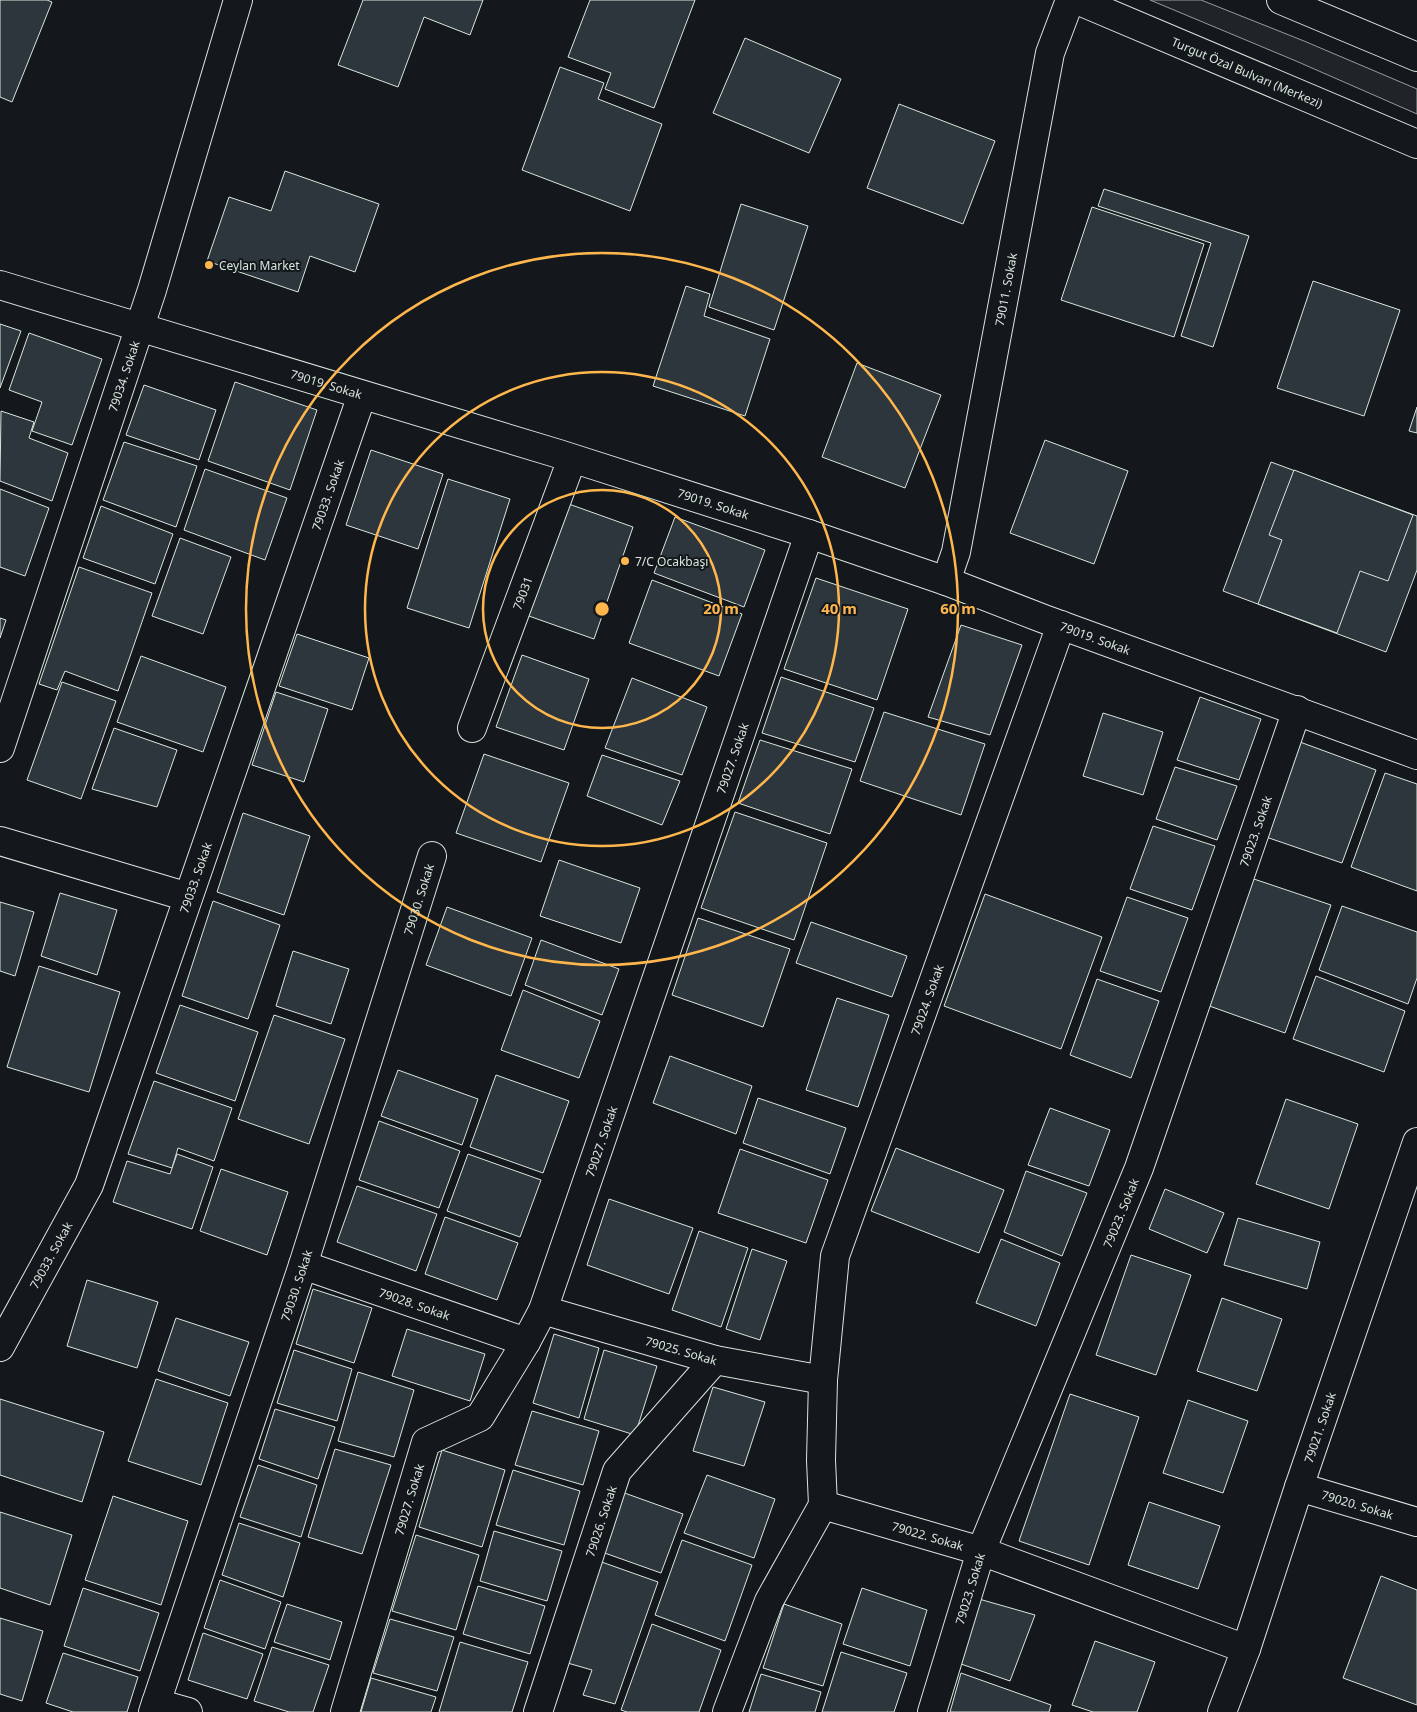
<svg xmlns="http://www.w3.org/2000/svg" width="1417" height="1712" viewBox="0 0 1417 1712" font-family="'Noto Sans',sans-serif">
<rect width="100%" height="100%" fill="#14181c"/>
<polygon fill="#202428" stroke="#939e99" points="1150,0 1201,0 1304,41 1417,89 1417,114 1296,61"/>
<g fill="#2c363c" stroke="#d8e6dc">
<polygon points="0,0 47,0 52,2 12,102 0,97"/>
<polygon points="363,0 483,0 470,35 424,17 398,87 338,65"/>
<polygon points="590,0 695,0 654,108 605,89 611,73 568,57"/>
<polygon points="745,38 841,79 809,153 713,113"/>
<polygon points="560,67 604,83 598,99 662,124 630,211 522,170"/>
<polygon points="899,104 995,141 963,224 867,188"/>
<polygon points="285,171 379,204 355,272 310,256 298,292 207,261 229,197 271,211"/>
<polygon points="1104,189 1249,236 1213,347 1181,336 1211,243 1098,206"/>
<polygon points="741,204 808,226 774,330 709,307"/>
<polygon points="1092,207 1204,244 1174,337 1061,300"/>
<polygon points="1313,281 1400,310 1364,416 1277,388"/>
<polygon points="686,286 710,294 704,316 770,339 745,416 653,386"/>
<polygon points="0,324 21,331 0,388"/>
<polygon points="29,333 102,359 72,445 32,431 42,402 9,390"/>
<polygon points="857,363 941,395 905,488 822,457"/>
<polygon points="235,382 317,410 290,490 208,461"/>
<polygon points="144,385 216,410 199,460 126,435"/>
<polygon points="1417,407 1417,433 1409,431"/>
<polygon points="1,411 34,422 29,438 68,453 52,501 0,481"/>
<polygon points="1045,440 1128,471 1094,564 1010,533"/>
<polygon points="124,442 197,466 176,527 103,500"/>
<polygon points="371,450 443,474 418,549 346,525"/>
<polygon points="1271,462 1417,516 1417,570 1386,652 1223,591"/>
<polygon points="205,469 287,498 265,560 184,530"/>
<polygon points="1294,470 1413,515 1388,581 1360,571 1337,633 1258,604 1282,540 1269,535"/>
<polygon points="448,479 510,499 469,628 407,608"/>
<polygon points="0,489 49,508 25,576 0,567"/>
<polygon points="566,503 633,527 594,639 526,615"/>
<polygon points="101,506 173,534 155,584 83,558"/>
<polygon points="675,517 765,550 744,607 654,573"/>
<polygon points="180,538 231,557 203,634 152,616"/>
<polygon points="79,567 152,593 118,691 65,671 57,690 39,684"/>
<polygon points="816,578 908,609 877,700 784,669"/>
<polygon points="652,580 742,614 719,676 629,643"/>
<polygon points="0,618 6,620 0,638"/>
<polygon points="961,625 1022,645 990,735 928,717"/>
<polygon points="297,634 369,658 352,710 279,686"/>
<polygon points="522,655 589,679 564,750 496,727"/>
<polygon points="141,656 226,687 203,752 117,722"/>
<polygon points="781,677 874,708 855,762 762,733"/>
<polygon points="632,678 707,707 682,775 605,748"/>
<polygon points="62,682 116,701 81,799 27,780"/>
<polygon points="276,692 328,709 304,782 252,765"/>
<polygon points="1200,697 1261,719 1239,780 1177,760"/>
<polygon points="884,712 985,744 961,815 860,781"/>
<polygon points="1103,713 1163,732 1143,795 1083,776"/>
<polygon points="114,728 177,750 157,807 92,789"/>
<polygon points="760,740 852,769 830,834 738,803"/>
<polygon points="1300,742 1376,770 1342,863 1266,837"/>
<polygon points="484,754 569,783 541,862 456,833"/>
<polygon points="602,755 680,781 662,825 587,796"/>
<polygon points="1175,767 1237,786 1217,840 1156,819"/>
<polygon points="1385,773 1417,784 1417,891 1351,867"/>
<polygon points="735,812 827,843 794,940 701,908"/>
<polygon points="243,813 310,836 284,915 217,892"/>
<polygon points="1153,826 1215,846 1192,910 1130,889"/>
<polygon points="559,860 640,888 621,943 540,916"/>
<polygon points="1245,876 1331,905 1285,1033 1201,1003"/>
<polygon points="60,893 117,910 97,975 41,956"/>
<polygon points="985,894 1102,937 1061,1049 944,1006"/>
<polygon points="1127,897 1188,918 1161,992 1100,971"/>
<polygon points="213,901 280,925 248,1019 182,996"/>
<polygon points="0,902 34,912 15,976 0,971"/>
<polygon points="1342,906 1417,932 1417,978 1408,1004 1319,970"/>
<polygon points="447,907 532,938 511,996 426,965"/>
<polygon points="698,918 790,949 763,1027 672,995"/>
<polygon points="811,922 907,956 892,997 796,963"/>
<polygon points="541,940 619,969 602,1015 525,985"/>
<polygon points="293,951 349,969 331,1024 276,1006"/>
<polygon points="39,966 120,992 89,1092 7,1067"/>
<polygon points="1316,976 1405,1011 1384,1072 1293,1039"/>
<polygon points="1097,979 1159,1001 1131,1078 1070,1055"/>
<polygon points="523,990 600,1021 579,1078 501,1050"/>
<polygon points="837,998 889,1015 858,1107 806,1090"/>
<polygon points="180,1005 258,1032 235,1101 156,1073"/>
<polygon points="274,1015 345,1039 309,1144 238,1119"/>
<polygon points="670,1056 752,1086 736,1134 653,1103"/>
<polygon points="398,1070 478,1099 462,1145 381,1116"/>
<polygon points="496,1075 569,1101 543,1173 470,1147"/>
<polygon points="154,1081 232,1108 214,1161 178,1148 172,1168 128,1154"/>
<polygon points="758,1098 846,1128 830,1174 743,1143"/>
<polygon points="1286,1099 1358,1124 1329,1209 1256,1184"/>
<polygon points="1050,1108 1110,1130 1089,1186 1028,1165"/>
<polygon points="379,1121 460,1151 439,1208 359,1180"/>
<polygon points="896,1148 1004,1190 979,1253 871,1211"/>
<polygon points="740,1149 828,1180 806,1243 718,1213"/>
<polygon points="177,1154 213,1167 192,1229 113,1202 127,1161 170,1174"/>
<polygon points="468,1154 541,1180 520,1237 447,1211"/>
<polygon points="221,1169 288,1192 267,1255 200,1231"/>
<polygon points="1026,1171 1087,1193 1062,1256 1004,1232"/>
<polygon points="357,1186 437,1214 416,1271 337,1242"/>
<polygon points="1165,1189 1224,1213 1207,1253 1149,1229"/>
<polygon points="609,1199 693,1228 669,1294 587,1265"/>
<polygon points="445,1217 518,1243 497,1300 425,1274"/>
<polygon points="1238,1218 1320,1242 1307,1289 1224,1265"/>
<polygon points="699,1231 748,1248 721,1327 672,1310"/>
<polygon points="1001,1239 1060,1263 1036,1326 976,1303"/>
<polygon points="752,1249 787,1261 760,1340 726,1329"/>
<polygon points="1131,1255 1191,1275 1156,1375 1096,1355"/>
<polygon points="87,1280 158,1302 137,1368 67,1346"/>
<polygon points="313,1289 372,1308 354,1363 296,1344"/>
<polygon points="1222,1298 1282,1319 1257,1391 1197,1371"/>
<polygon points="176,1318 249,1342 230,1396 158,1371"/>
<polygon points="407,1329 485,1354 470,1401 392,1376"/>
<polygon points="554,1334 599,1348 579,1418 533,1403"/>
<polygon points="294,1350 352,1369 337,1421 277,1403"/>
<polygon points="604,1350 657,1366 635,1435 584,1419"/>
<polygon points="358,1372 414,1390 394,1457 338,1441"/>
<polygon points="156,1379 228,1403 201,1485 128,1461"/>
<polygon points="713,1387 765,1402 744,1466 693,1451"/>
<polygon points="1070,1394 1139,1417 1089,1565 1019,1541"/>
<polygon points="0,1399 104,1432 82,1502 0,1475"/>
<polygon points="1188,1400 1248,1421 1223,1493 1163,1473"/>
<polygon points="275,1409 335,1427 318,1479 259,1459"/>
<polygon points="532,1411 599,1431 583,1485 515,1465"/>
<polygon points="335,1449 391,1465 362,1554 308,1537"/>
<polygon points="442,1450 505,1470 482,1547 419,1527"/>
<polygon points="258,1465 317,1485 301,1537 240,1517"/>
<polygon points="513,1470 580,1491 564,1545 496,1525"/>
<polygon points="707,1475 775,1499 754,1558 684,1533"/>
<polygon points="619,1491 683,1514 661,1573 599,1551"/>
<polygon points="113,1496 188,1521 161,1605 85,1580"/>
<polygon points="1149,1502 1220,1526 1198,1589 1128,1565"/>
<polygon points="0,1512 72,1535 50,1605 0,1588"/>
<polygon points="239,1523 300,1543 283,1597 222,1575"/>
<polygon points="494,1531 562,1551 547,1601 480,1581"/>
<polygon points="416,1535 479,1555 456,1630 392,1611"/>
<polygon points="682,1540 752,1565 725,1641 655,1615"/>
<polygon points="596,1560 658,1582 615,1704 583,1695 592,1670 564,1662"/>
<polygon points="1381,1576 1417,1590 1417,1705 1343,1678"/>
<polygon points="220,1580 281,1602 265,1649 204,1628"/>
<polygon points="478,1586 545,1606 530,1654 463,1634"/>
<polygon points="83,1588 159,1613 140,1671 64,1646"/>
<polygon points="862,1588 927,1610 910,1666 843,1644"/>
<polygon points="979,1599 1035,1615 1010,1681 961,1664"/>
<polygon points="287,1604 342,1622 330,1660 274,1642"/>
<polygon points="784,1604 842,1624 823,1686 763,1668"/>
<polygon points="0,1618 43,1631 22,1701 0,1694"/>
<polygon points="390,1619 454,1637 437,1691 373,1673"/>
<polygon points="652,1624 721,1650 699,1712 627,1712 621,1710"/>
<polygon points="203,1633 263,1654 247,1699 188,1680"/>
<polygon points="1095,1641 1155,1662 1137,1712 1093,1712 1072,1705"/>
<polygon points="460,1642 528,1662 512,1712 439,1712"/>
<polygon points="272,1647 329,1665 313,1712 289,1712 254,1701"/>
<polygon points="841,1652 907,1673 894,1712 822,1712"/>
<polygon points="63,1653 138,1677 127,1712 73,1712 46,1703"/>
<polygon points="961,1673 1051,1705 1049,1712 950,1712"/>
<polygon points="761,1674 821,1692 815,1712 749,1712"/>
<polygon points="371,1678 436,1697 431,1712 361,1712"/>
</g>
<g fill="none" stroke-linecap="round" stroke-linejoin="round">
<g stroke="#d8e6dc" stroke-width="30">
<g id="minor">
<path id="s1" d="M0 285 559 454 809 534 946 581 1044 619 1417 755"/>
<path id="s2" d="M946 581 956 552 1050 53 1070 0"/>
<path id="s3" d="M472 728 572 459"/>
<path id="s4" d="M0 748 152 290 238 0"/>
<polyline points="0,841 188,897"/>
<path id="s5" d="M303 1265 526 1342"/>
<path id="s6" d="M543 1310 715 1360 823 1380"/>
<path id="s7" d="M0 1347 89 1185 362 395"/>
<path id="s8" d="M1299 1487 1417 1522"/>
<path id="s9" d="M823 1505 821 1460 823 1380 835 1256 1061 625"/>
<polyline points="156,1703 188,1712"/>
<path id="s10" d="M153 1712 303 1265 432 856"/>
<path id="s11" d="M345 1712 426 1442 480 1417 526 1342 543 1310 809 534"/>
<path id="s12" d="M538 1712 617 1471 715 1360"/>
<path id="s13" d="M727 1712 769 1601 823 1505 981 1551 1246 1649"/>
<path id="s14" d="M932 1712 981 1551 1139 1168 1297 710"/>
<path id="s15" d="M1222 1712 1246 1649 1299 1487 1417 1142"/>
</g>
</g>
<g stroke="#d8e6dc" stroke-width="30">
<g id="major">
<path id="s16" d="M1077 0 1417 144"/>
<polyline points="1281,0 1417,57"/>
</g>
</g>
<use href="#minor" stroke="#14181c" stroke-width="28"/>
<use href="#major" stroke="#14181c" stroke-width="28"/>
</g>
<g fill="none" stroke="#ffb74d" stroke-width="2.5">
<circle cx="602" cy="609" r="119"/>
<circle cx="602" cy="609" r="237"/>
<circle cx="602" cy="609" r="356"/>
</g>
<g fill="#ffb74d" stroke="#14181c" stroke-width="2">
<circle cx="209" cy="265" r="5"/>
<circle cx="625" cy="561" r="5"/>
</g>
<g text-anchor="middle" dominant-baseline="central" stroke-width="4" stroke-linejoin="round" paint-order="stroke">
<g font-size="12" fill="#d8e6dc" stroke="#14181c">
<text stroke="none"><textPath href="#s16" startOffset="185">Turgut Özal Bulvarı (Merkezi)</textPath></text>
<text stroke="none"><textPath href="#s2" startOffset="298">79011. Sokak</textPath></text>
<text stroke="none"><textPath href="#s4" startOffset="392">79034. Sokak</textPath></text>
<text stroke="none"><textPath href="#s1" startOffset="341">79019. Sokak</textPath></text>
<text stroke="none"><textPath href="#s7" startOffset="915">79033. Sokak</textPath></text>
<text stroke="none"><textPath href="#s1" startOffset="746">79019. Sokak</textPath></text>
<text stroke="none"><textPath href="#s3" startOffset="144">79031</textPath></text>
<text stroke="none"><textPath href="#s1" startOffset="1151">79019. Sokak</textPath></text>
<text stroke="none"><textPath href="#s11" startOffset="1049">79027. Sokak</textPath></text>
<text stroke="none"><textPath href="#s14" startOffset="939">79023. Sokak</textPath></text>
<text stroke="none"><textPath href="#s7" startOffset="510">79033. Sokak</textPath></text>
<text stroke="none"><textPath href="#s10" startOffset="855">79030. Sokak</textPath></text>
<text stroke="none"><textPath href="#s9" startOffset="522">79024. Sokak</textPath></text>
<text stroke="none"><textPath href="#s11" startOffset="644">79027. Sokak</textPath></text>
<text stroke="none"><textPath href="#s14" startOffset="534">79023. Sokak</textPath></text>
<text stroke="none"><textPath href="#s7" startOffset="105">79033. Sokak</textPath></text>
<text stroke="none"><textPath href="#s10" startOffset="450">79030. Sokak</textPath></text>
<text stroke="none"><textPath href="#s5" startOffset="118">79028. Sokak</textPath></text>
<text stroke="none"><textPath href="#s6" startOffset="144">79025. Sokak</textPath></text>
<text stroke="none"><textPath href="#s15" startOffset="301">79021. Sokak</textPath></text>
<text stroke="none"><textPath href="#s11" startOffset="222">79027. Sokak</textPath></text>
<text stroke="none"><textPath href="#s8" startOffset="61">79020. Sokak</textPath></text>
<text stroke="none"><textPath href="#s12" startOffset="201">79026. Sokak</textPath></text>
<text stroke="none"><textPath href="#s13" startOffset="338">79022. Sokak</textPath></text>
<text stroke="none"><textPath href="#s14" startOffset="129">79023. Sokak</textPath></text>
</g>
<g font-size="12" fill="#d8e6dc" stroke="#14181c" text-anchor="start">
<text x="219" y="265">Ceylan Market</text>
<text x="635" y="561">7/C Ocakbaşı</text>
</g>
</g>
<circle cx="602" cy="609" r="8" fill="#ffb74d" stroke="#14181c" stroke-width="2.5"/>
<g font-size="15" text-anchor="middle" font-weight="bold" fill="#ffb74d" stroke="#14181c" stroke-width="4" stroke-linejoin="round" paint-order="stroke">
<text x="721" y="614">20 m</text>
<text x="839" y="614">40 m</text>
<text x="958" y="614">60 m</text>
</g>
</svg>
